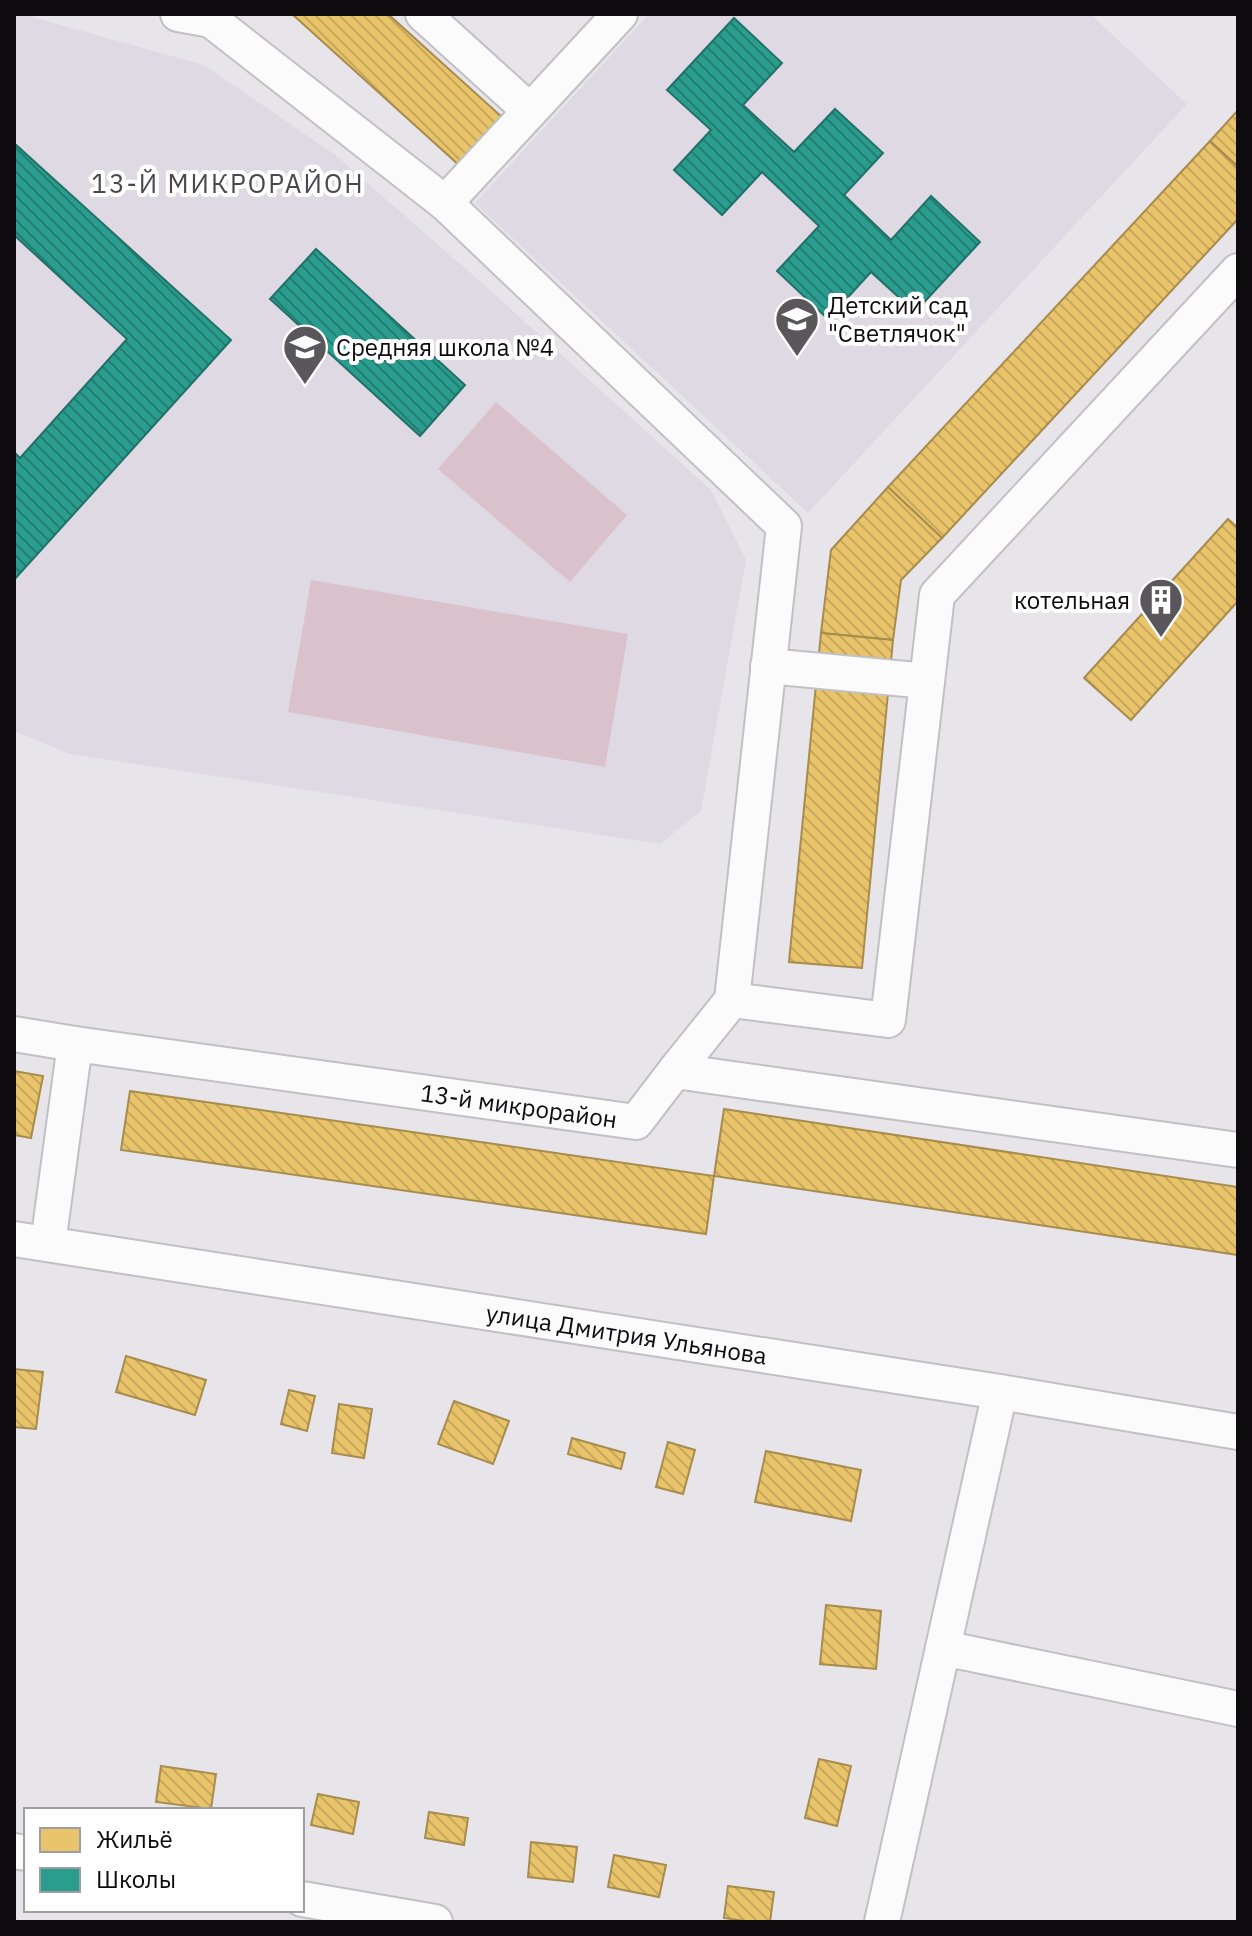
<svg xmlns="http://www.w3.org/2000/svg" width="1252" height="1936" viewBox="0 0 1252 1936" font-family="'IBM Plex Sans',sans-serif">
<defs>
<pattern id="homes-back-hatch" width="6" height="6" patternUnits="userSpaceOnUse" patternTransform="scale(2)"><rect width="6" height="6" fill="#e9c46a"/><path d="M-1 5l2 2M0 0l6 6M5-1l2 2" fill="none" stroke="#c7a75b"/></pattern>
<pattern id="schools-back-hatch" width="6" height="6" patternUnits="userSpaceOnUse" patternTransform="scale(2)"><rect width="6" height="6" fill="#2a9d8f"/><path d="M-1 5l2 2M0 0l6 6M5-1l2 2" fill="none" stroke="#227e73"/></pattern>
</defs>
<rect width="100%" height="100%" fill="#e7e5ea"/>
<g fill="#dfd9e4">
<polygon points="14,14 21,14 204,65 334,154 482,283 711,490 746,560 701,811 660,844 70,754 14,731"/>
<polygon points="649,14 1090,14 1187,104 808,513 475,203"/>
</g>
<g fill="#dac2cc">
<polygon points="496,402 627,515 570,582 438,469"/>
<polygon points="311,580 628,634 605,767 288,712"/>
</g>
<g fill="url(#homes-back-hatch)" stroke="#a78c4e" stroke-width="2">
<polygon points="292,14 388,14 503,118 460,166"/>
<polygon points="1238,110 1238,167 1210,141"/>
<polygon points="1210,141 1238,167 1238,219 942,538 888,487"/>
<polygon points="888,487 942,538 901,580 893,640 821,633 831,550"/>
<polygon points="1228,519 1238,528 1238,601 1131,720 1084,678"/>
<polygon points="821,633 893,640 862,968 789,962"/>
<polygon points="14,1071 43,1076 31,1138 14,1135"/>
<polygon points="130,1091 714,1176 706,1234 121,1150"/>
<polygon points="724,1109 1238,1187 1238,1255 714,1176"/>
<polygon points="126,1356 206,1380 195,1415 116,1392"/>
<polygon points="14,1369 43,1372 36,1429 14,1427"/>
<polygon points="289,1390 315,1396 307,1431 281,1424"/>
<polygon points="454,1401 509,1421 493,1464 438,1444"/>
<polygon points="339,1404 372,1409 364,1458 332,1453"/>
<polygon points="572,1438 625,1453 621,1469 568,1454"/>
<polygon points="668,1442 695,1450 683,1494 656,1487"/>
<polygon points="766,1451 861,1470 851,1521 755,1502"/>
<polygon points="826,1605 881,1611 876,1669 820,1664"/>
<polygon points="819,1759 851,1766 837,1826 805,1818"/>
<polygon points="161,1766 216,1774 211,1809 156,1802"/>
<polygon points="318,1794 359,1802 353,1834 311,1825"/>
<polygon points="429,1812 468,1818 464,1845 425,1838"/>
<polygon points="531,1842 577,1847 573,1882 528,1877"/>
<polygon points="614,1855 666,1865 659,1897 608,1887"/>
<polygon points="728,1886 774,1892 770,1922 751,1922 724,1918"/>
</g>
<g fill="url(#schools-back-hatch)" stroke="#217168" stroke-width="2">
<polygon points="734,18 782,63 743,105 794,152 835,109 883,153 844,195 891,240 931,196 980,242 915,312 871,272 828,319 777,271 819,226 762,172 722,215 674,170 711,130 667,90"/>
<polygon points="14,143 231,340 14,580 14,452 20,458 127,339 14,235"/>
<polygon points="316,249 465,385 420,436 270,299"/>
</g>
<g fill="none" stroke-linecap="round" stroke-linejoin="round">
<g stroke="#c1c0c4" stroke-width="38">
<g id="minor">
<polyline points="178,14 211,20 445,203 784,526 732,1000 675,1071"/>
<polyline points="423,14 530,111"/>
<polyline points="445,203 620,14"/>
<polyline points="768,666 927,681"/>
<polyline points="732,1000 888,1020 937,595 1238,271"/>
<path id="s1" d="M14 1034 75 1044 636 1122 675 1071 1238 1150"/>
<path id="s2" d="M14 1239 1000 1392 1238 1432"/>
<polyline points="48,1244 75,1044"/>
<polyline points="943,1648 1238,1709"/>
<polyline points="14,1851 26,1853"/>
<polyline points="302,1899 435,1922"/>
<polyline points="882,1922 1000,1392"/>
</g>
</g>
<use href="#minor" stroke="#fbfbfc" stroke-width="34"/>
</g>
<defs>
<g id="school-pin" transform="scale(2.3)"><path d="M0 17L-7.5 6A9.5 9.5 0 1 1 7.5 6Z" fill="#59575b" stroke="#fff"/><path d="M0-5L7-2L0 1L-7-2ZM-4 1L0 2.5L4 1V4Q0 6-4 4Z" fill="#fff"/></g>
<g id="building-pin" transform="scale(2.3)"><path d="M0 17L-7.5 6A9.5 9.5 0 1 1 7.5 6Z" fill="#59575b" stroke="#fff"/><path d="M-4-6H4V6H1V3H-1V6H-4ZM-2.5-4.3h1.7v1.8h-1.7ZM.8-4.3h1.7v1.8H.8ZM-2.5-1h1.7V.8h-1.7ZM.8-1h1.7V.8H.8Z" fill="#fff"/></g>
</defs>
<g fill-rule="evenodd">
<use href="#school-pin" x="797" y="319"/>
<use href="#school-pin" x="305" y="347"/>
<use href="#building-pin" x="1161" y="600"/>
</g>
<g text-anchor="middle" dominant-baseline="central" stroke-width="8" stroke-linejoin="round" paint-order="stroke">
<g font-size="24" fill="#0d0b0e" stroke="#fff" text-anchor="start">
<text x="828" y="305">Детский сад<tspan x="828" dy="28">"Светлячок"</tspan></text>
<text x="336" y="347">Средняя школа №4</text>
<text x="1130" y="600" text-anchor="end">котельная</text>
</g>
<g font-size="24" fill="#0d0b0e" stroke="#fff">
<text stroke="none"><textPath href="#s1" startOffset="510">13-й микрорайон</textPath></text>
<text stroke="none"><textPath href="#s2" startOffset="620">улица Дмитрия Ульянова</textPath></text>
</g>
<g font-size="26" letter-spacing="2" fill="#4b474f" stroke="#fff">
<text x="228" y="183">13-Й МИКРОРАЙОН</text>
</g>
</g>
<rect width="1252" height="1936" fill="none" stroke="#0d0b0e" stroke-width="32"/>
<rect x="24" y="1808" width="280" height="104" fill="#ffffff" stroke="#9e9d9f" stroke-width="2"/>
<rect x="40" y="1828" width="40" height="24" fill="#e9c46a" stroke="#9e9d9f" stroke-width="2"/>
<text x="96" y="1848" font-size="24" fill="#0d0b0e">Жильё</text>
<rect x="40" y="1868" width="40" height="24" fill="#2a9d8f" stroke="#9e9d9f" stroke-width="2"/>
<text x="96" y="1888" font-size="24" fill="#0d0b0e">Школы</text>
</svg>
